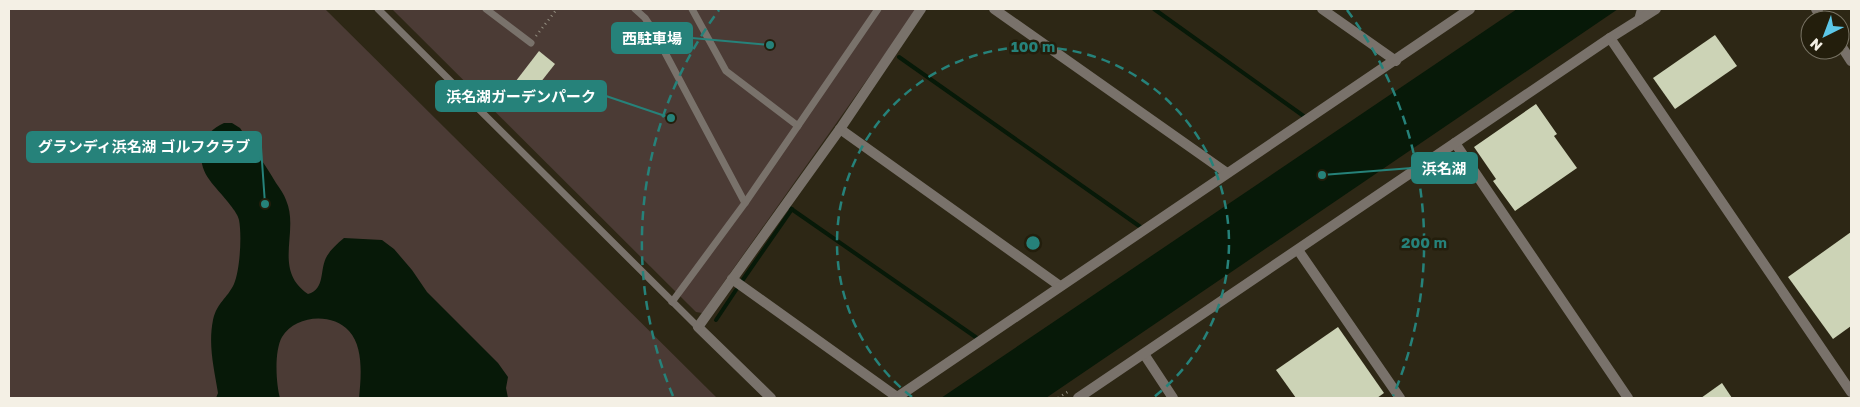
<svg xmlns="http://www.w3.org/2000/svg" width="1860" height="407" viewBox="0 0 1860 407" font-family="'Golos Text','Noto Sans JP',sans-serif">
<rect width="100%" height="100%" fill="#2d2715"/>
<g fill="#4b3b35">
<polygon points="9,9 325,9 717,398 9,398"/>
<polygon points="392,9 917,9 702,313 696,312"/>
</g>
<g fill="#071908">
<polygon points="1517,9 1618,9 1046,398 941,398"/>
<path d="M224 123H232L240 128C252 146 265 164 276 183 280 189 284 194 286 200 300 232 272 269 308 294 326 289 319 269 327 256 331 249 337 244 344 238L382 240 394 249 412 270 427 292 498 363 508 377 506 388 508 398H359C361 378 364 347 349 331 332 312 295 315 282 337 274 351 276 384 280 398H216L218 393C214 368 208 345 213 320 217 302 227 299 234 284 240 270 242 235 239 220 238 215 234 210 231 206 217 186 197 175 202 148 205 135 213 128 224 123Z"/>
</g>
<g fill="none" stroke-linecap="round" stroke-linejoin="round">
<g stroke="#071908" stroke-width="4">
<polyline points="1154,9 1305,117"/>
<polyline points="899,57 1142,228"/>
<polyline points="790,208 977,338"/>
<polyline points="742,281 792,209"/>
<polyline points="716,320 736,290"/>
</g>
</g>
<g fill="#ccd3b6">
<polygon points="1715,35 1737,66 1675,109 1653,78"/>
<polygon points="539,51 555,64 518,111 502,99"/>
<polygon points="1536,104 1557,134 1554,136 1577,168 1515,211 1493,181 1496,179 1474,147"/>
<polygon points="1851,232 1851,326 1833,339 1788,277"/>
<polygon points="1338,327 1384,393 1377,398 1296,398 1276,370"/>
<polygon points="1722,383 1732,398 1701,398"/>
</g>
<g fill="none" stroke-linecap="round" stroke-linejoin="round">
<g stroke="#979284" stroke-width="2.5" stroke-dasharray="1 4" stroke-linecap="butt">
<polyline points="536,36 557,9"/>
<polyline points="1058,398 1069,391"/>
</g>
<g stroke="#79726b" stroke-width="7">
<polyline points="378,9 698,327"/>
<polyline points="486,9 531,43"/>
<polyline points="635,9 645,18 653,30 745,203"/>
<polyline points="692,9 726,71 798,126"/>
<polyline points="672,302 745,203 878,9"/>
</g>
<g stroke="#79726b" stroke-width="10">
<polyline points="994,9 1227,173"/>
<polyline points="1322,9 1396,61"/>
<polyline points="1816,9 1823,20"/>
<polyline points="1639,20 1642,9"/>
<polyline points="1610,38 1851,392"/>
<polyline points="1840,44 1851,61"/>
<polyline points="840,129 1060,286"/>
<polyline points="1455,143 1628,398"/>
<polyline points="1298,250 1400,398"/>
<polyline points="732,279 897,397"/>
<polyline points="1144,354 1173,398"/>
<polyline points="771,398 698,327 840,129 921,9"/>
<polyline points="896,398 1470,9"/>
</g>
<polyline stroke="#79726b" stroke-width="10" points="1078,398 1610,38 1656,9"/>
</g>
<g fill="none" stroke="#26827a" stroke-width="2.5" stroke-dasharray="9 6">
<path d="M912 397A196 196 0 1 1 1154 397"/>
<path d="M673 396A391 391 0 0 1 719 10M1347 10A391 391 0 0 1 1393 396"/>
</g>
<circle cx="1033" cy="243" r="8" fill="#26827a" stroke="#231e0c" stroke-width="2.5"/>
<g font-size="15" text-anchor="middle" font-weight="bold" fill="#26827a" stroke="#231e0c" stroke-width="5" stroke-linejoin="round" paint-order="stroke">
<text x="1033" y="52">100 m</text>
<text x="1424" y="248">200 m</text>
</g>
<path fill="none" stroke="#26827a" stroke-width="2" d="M770 45L692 38M671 118L606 96M265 204L261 147M1322 175L1412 168"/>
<g fill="#26827a" stroke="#231e0c" stroke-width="2">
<circle cx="770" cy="45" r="5"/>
<circle cx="671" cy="118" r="5"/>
<circle cx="265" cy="204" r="5"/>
<circle cx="1322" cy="175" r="5"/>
</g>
<g fill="#26827a" stroke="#26827a" stroke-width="2">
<rect x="612" y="23" width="80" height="30" rx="5"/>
<rect x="436" y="81" width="170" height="30" rx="5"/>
<rect x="27" y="132" width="234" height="30" rx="5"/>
<rect x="1412" y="153" width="65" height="30" rx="5"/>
</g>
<g font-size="15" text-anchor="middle" font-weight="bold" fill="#fff">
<text x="652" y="44">西駐車場</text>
<text x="521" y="102">浜名湖ガーデンパーク</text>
<text x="144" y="152">グランディ浜名湖 ゴルフクラブ</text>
<text x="1444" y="174">浜名湖</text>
</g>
<rect width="1860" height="407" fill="none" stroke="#f4f0e5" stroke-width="20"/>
<g transform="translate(1825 35) rotate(222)"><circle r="24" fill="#231e0c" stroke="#777263"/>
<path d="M0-4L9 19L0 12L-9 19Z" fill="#5cc7e8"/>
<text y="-8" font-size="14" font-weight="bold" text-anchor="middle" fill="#f4f0e5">N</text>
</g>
</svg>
